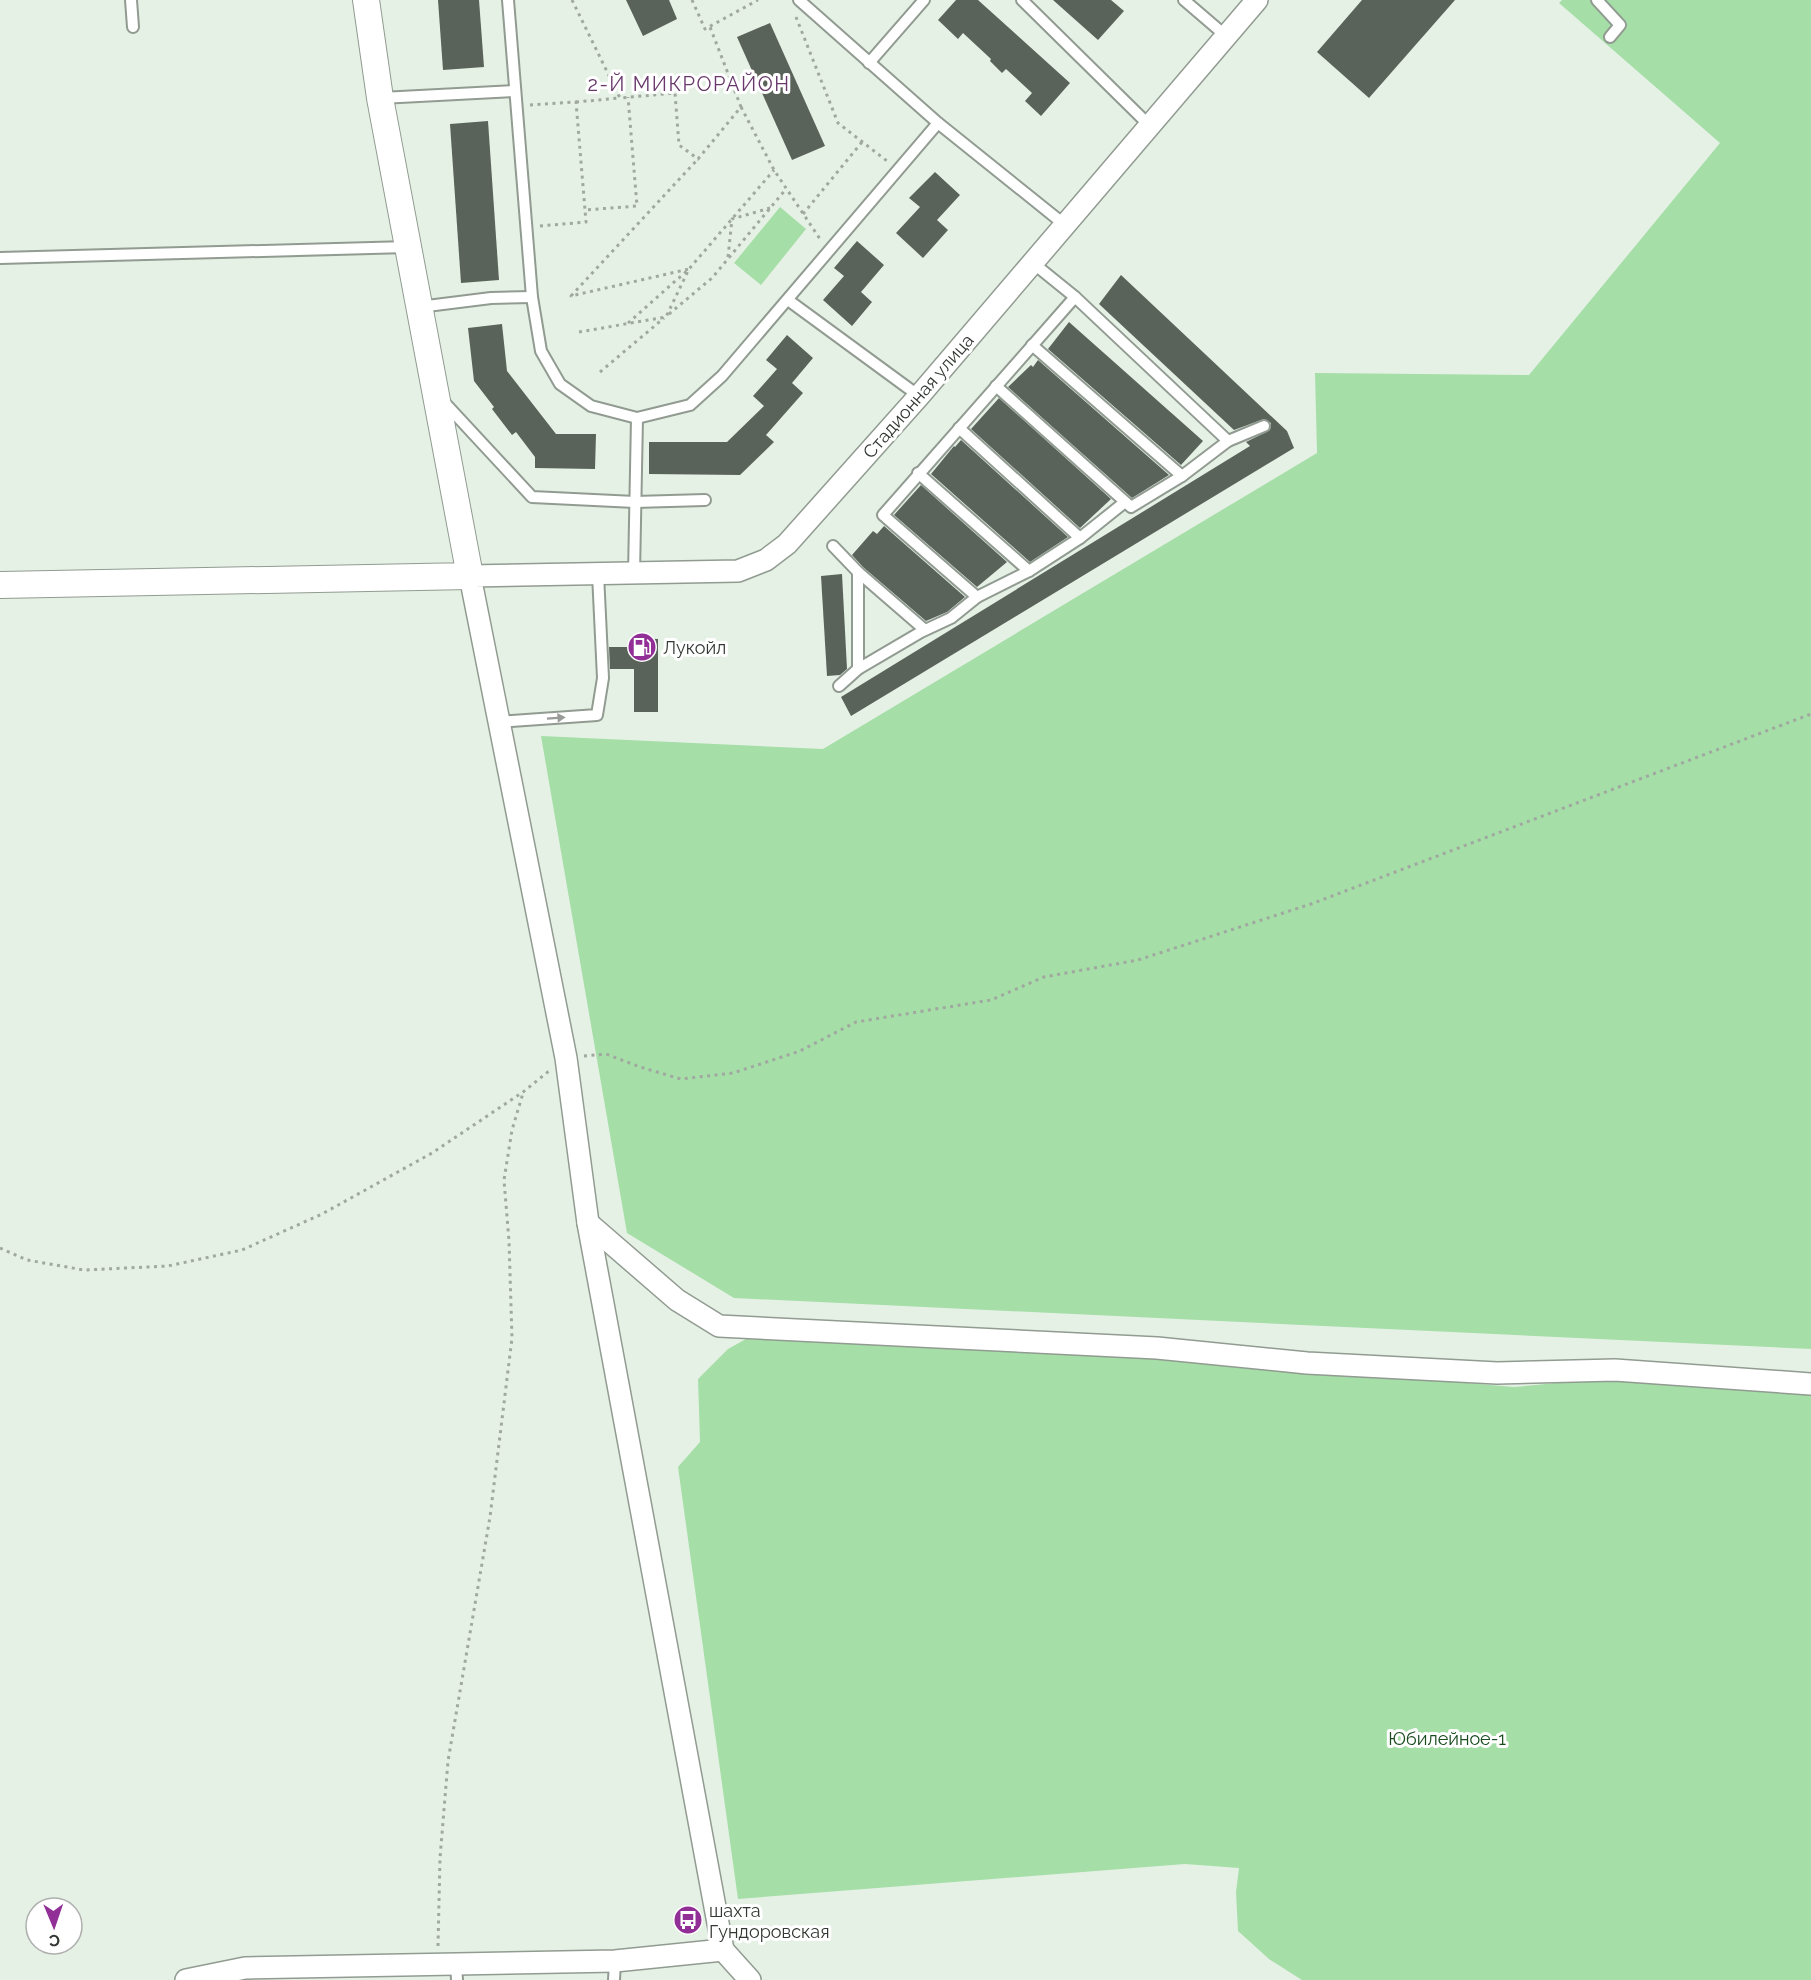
<svg xmlns="http://www.w3.org/2000/svg" width="1811" height="1980" viewBox="0 0 1811 1980" font-family="Raleway,sans-serif">
<rect width="100%" height="100%" fill="#e6f1e6"/>
<g fill="#a5dea7">
<polygon points="1562,0 1811,0 1811,1349 734,1298 627,1233 541,736 823,749 1317,453 1315,373 1529,375 1720,143 1559,3"/>
<polygon points="780,207 806,229 761,285 734,263"/>
<polygon points="746,1339 1185,1357 1242,1364 1514,1387 1601,1379 1811,1394 1811,1980 1302,1980 1269,1959 1238,1931 1236,1892 1239,1868 1185,1864 738,1899 678,1467 700,1442 698,1379 728,1349"/>
</g>
<g fill="#5a635a">
<polygon points="438,0 479,0 484,67 443,70"/>
<polygon points="626,0 669,0 677,19 643,36"/>
<polygon points="956,0 978,0 1070,83 1041,116 1025,101 1032,93 1006,69 1002,73 990,61 991,59 963,33 958,39 938,20"/>
<polygon points="1053,0 1111,0 1124,11 1098,40"/>
<polygon points="1362,0 1455,0 1369,98 1317,52"/>
<polygon points="770,23 825,146 792,160 737,37"/>
<polygon points="488,121 499,280 461,283 450,124"/>
<polygon points="935,172 960,195 937,220 948,230 923,258 896,233 920,207 909,198"/>
<polygon points="857,241 884,265 861,292 872,302 852,326 823,300 844,276 834,268"/>
<polygon points="1121,275 1287,431 1294,448 851,716 841,697 1250,446 1246,442 1270,430 1271,423 1264,419 1234,430 1099,304"/>
<polygon points="1069,322 1203,441 1181,465 1048,349"/>
<polygon points="502,324 507,371 556,434 596,434 595,469 535,468 535,457 516,432 512,435 492,409 494,407 474,381 468,328"/>
<polygon points="787,335 813,358 792,383 803,393 766,435 774,442 740,475 649,474 649,442 727,442 764,406 753,396 777,369 766,360"/>
<polygon points="1038,360 1169,475 1132,498 1008,387 1031,365 1033,367"/>
<polygon points="999,398 1111,499 1080,528 971,429"/>
<polygon points="961,440 1068,537 1030,562 931,474 954,446 955,447"/>
<polygon points="921,485 1007,562 977,587 894,515"/>
<polygon points="884,526 965,597 947,612 926,621 863,567 852,555 873,531 877,534"/>
<polygon points="842,574 847,669 840,675 827,676 821,576"/>
<polygon points="634,638 658,639 658,712 634,712 634,669 610,669 609,647 634,647"/>
</g>
<g fill="none" stroke-linecap="round" stroke-linejoin="round">
<g stroke="#919b91" stroke-width="14">
<g id="service">
<polyline points="131,0 133,27"/>
<polyline points="508,0 532,297 541,351 560,384 591,406 637,418 690,405 722,376 938,123"/>
<polyline points="799,0 938,123 1065,225"/>
<polyline points="1022,0 1150,126"/>
<polyline points="1184,0 1226,36"/>
<polyline points="1597,0 1620,25 1610,37"/>
<polyline points="869,63 924,0"/>
<polyline points="381,98 515,91"/>
<polyline points="0,258 408,247"/>
<polyline points="788,300 919,396"/>
<polyline points="419,307 491,298 532,297"/>
<polyline points="1032,345 1182,476 1228,441 1075,297 1033,263"/>
<polyline points="996,386 1131,507 1182,476"/>
<polyline points="442,400 532,497 635,502 705,500"/>
<polyline points="959,428 1080,538"/>
<polyline points="1228,441 1264,426"/>
<polyline points="918,473 1029,571"/>
<polyline points="833,546 858,572"/>
<polyline points="634,574 637,418"/>
<polyline points="977,597 1029,571 1080,538 1125,502"/>
<polyline points="925,630 858,572 858,669 921,632 951,618 977,597 883,515 1075,297"/>
<polyline points="839,686 858,669"/>
<polyline points="498,722 597,715 603,678 598,574"/>
<polyline points="456,1964 457,1980"/>
<polyline points="614,1980 615,1961"/>
</g>
</g>
<g stroke="#919b91" stroke-width="24">
<g id="minor">
<polyline points="588,1223 677,1300 719,1326 1157,1348 1307,1363 1497,1373 1615,1370 1811,1384"/>
<polyline points="186,1980 245,1968 615,1961 723,1950"/>
<polyline points="750,1980 723,1950 588,1223 566,1058 470,576 738,571 766,560 787,544 919,396 1257,0"/>
</g>
</g>
<g stroke="#919b91" stroke-width="28">
<polyline id="tertiary" points="0,585 470,576 380,98 366,0"/>
</g>
<g stroke="#a0a8a0" stroke-width="3" stroke-dasharray="3 4.5" stroke-linecap="butt">
<polyline points="572,0 620,98 675,93 679,145 698,159 741,107 710,27"/>
<polyline points="692,0 705,29 758,0"/>
<polyline points="796,17 838,123 887,161"/>
<polyline points="576,102 620,98"/>
<polyline points="530,105 576,102 585,210 637,206 628,97"/>
<polyline points="741,107 774,170 820,239"/>
<polyline points="803,214 862,142"/>
<polyline points="540,226 586,222 585,210"/>
<polyline points="728,257 732,219 770,208"/>
<polyline points="669,314 712,278 786,189"/>
<polyline points="628,323 689,269 571,296 698,159"/>
<polyline points="579,332 666,317 689,269 774,170"/>
<polyline points="600,372 664,318"/>
<polyline points="584,1056 606,1054 640,1067 681,1079 733,1073 800,1051 856,1022 991,1000 1044,977 1138,960 1311,904 1811,714"/>
<polyline points="0,1248 27,1260 84,1270 168,1266 242,1250 322,1214 432,1153 523,1092 549,1071"/>
<polyline points="438,1946 440,1858 448,1761 490,1517 512,1338 509,1241 504,1180 512,1130 523,1093"/>
</g>
<use href="#service" stroke="#fff" stroke-width="10"/>
<use href="#minor" stroke="#fff" stroke-width="21"/>
<use href="#tertiary" stroke="#fff" stroke-width="26"/>
</g>
<defs><path id="oneway-solid" d="M-6-.8H1V-3.2L6.5 0L1 3.2V.8H-6Z" transform="scale(1.5)"/></defs>
<use fill="#999b99" href="#oneway-solid" transform="translate(556 718) rotate(-4)"/>
<defs>
<g id="fuel-disc" transform="scale(1.5)"><circle r="9.5" fill="#912f97" stroke="#fff"/><path d="M-5.5-6h7V0h2V4h1.3V-2.5L3-4.5l.8-.8L6-3V5H2.5V1h-1V6h-7ZM-4.2-4.7v3.2H.2V-4.7Z" fill="#fff"/></g>
<g id="bus-disc" transform="scale(1.5)"><circle r="9.5" fill="#912f97" stroke="#fff"/><path d="M-5-6H5V4H4V6H2V4H-2V6H-4V4H-5ZM-3.5-4V0h7V-4ZM-3.5 1.2v1.5H-2V1.2ZM2 1.2v1.5H3.5V1.2Z" fill="#fff"/></g>
</defs>
<g fill-rule="evenodd">
<use href="#fuel-disc" x="642" y="647"/>
<use href="#bus-disc" x="688" y="1920"/>
</g>
<g text-anchor="middle" dominant-baseline="central" stroke-width="6" stroke-linejoin="round" paint-order="stroke">
<g font-size="18" fill="#333733" stroke="#fff">
<text transform="translate(918 396) rotate(-49)">Стадионная улица</text>
</g>
<g font-size="18" fill="#333733" stroke="#fff" text-anchor="start">
<text x="663" y="647">Лукойл</text>
<text x="709" y="1910">шахта<tspan x="709" dy="21">Гундоровская</tspan></text>
</g>
<g font-size="18" fill="#194d1f" stroke="#fff">
<text x="1447" y="1738">Юбилейное-1</text>
</g>
<g font-size="20" letter-spacing="1.5" fill="#68386b" stroke="#fff">
<text x="689" y="84">2-Й МИКРОРАЙОН</text>
</g>
</g>
<g transform="translate(54 1926) rotate(178)"><circle r="28" fill="#ffffff" stroke="#adafad" stroke-width="1.5"/>
<path d="M0-4.5L10 22L0 15L-10 22Z" fill="#912f97"/>
<text y="-9" font-size="16" font-weight="bold" text-anchor="middle" fill="#333733">С</text>
</g>
</svg>
